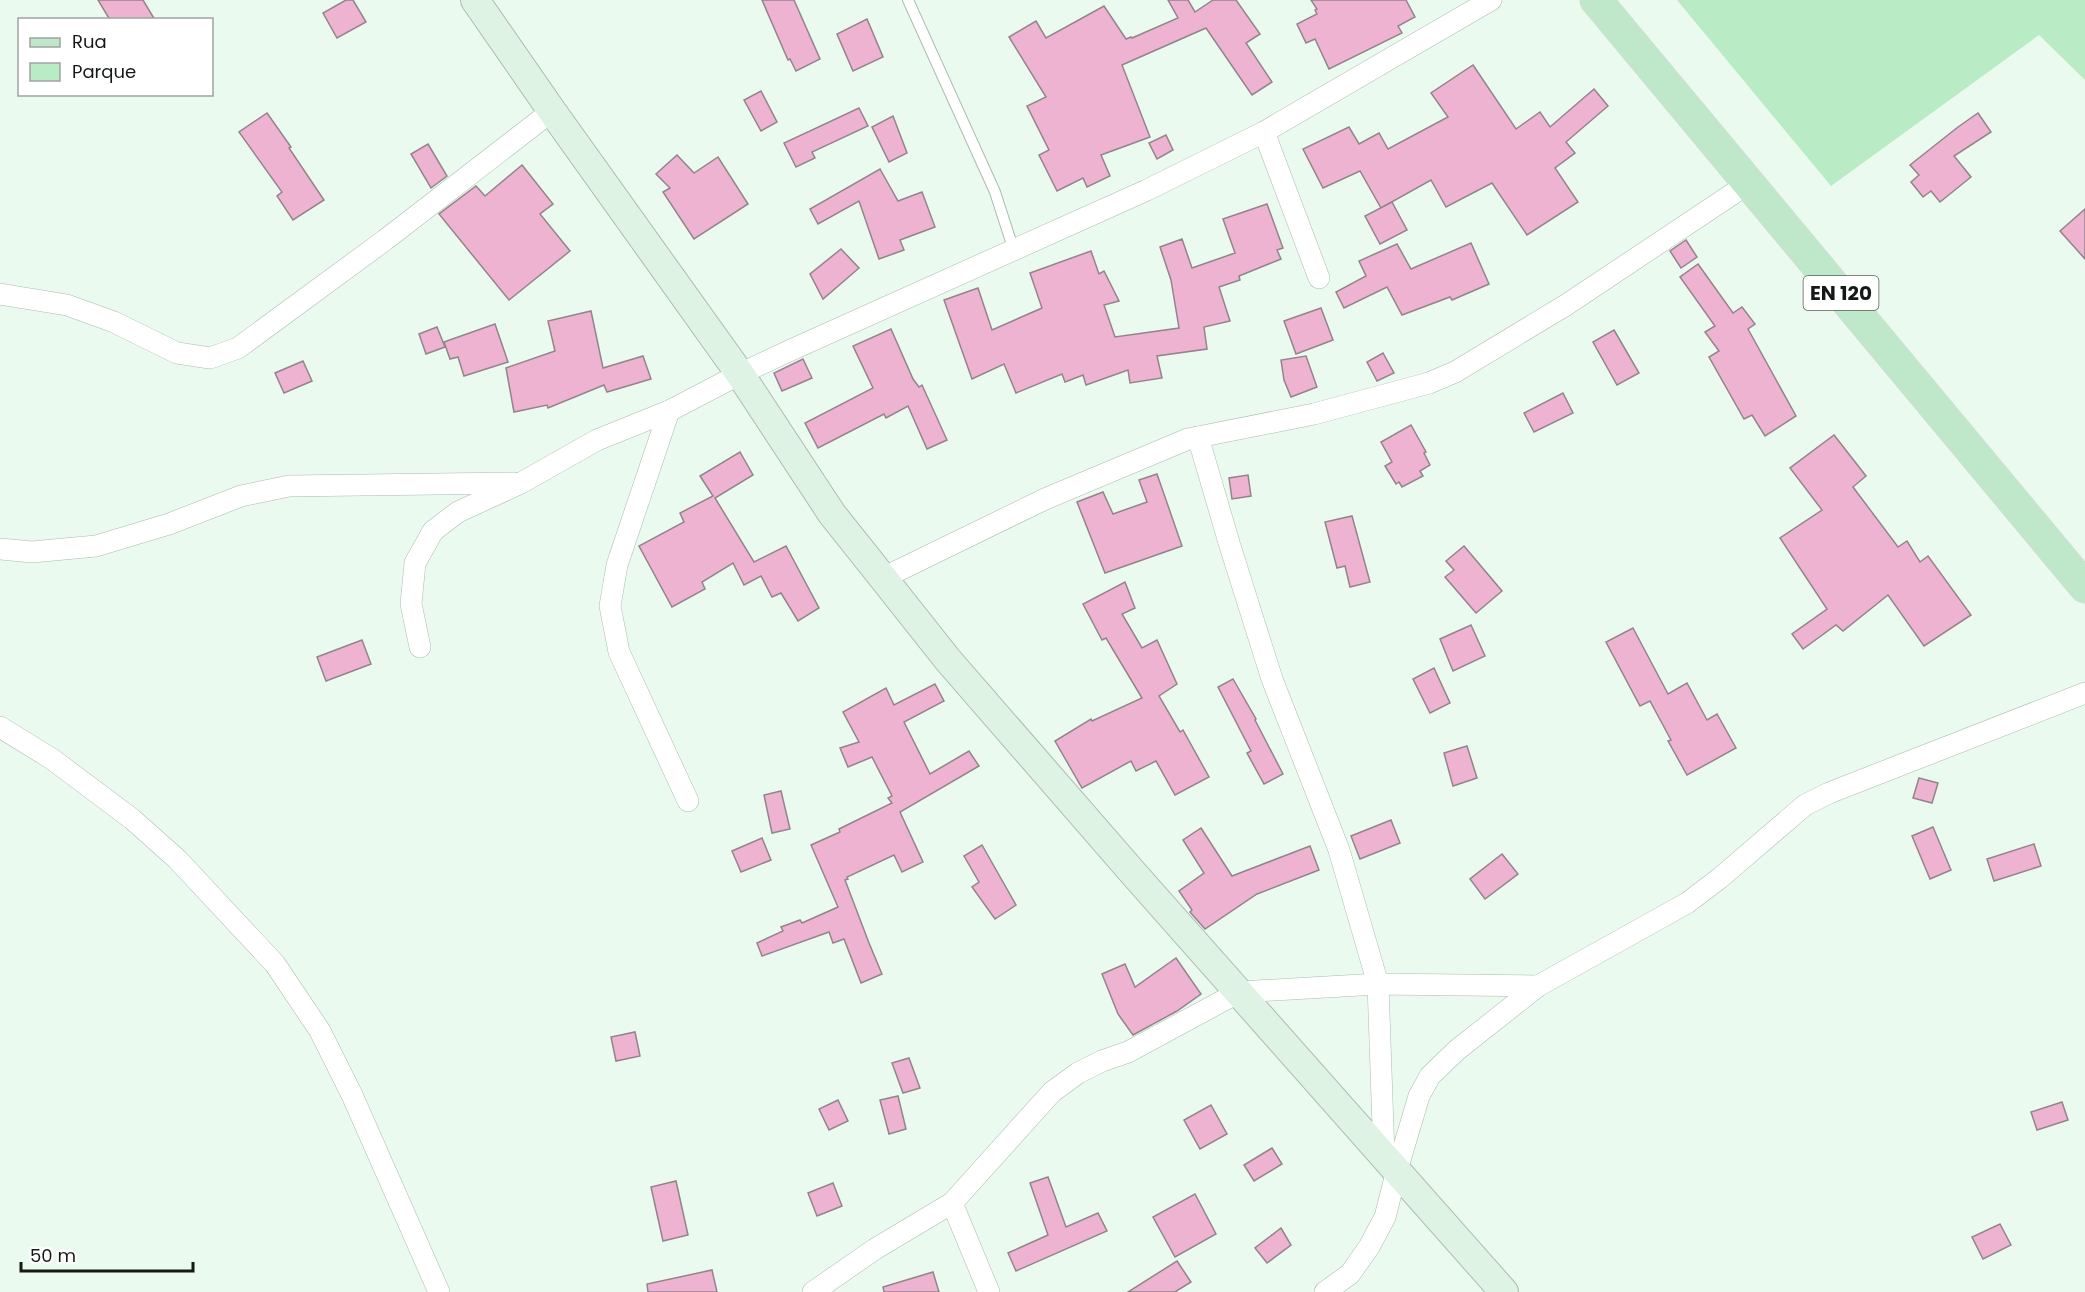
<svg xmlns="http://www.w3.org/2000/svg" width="2085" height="1292" viewBox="0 0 2085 1292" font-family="Poppins,sans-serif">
<rect width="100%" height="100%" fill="#ebfaee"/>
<polygon fill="#b9ebc4" points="1677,0 2085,0 2085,80 2039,35 1831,186"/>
<g fill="#efb3d2" stroke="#93848b" stroke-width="1.5">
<polygon points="98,0 143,0 155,20 110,20"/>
<polygon points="346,0 353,0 366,22 337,38 323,13"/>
<polygon points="762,0 794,0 820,59 796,71 790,59 788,60"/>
<polygon points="1168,0 1188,0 1195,12 1213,0 1236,0 1260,34 1246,43 1272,82 1252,95 1206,28 1122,65 1150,137 1101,155 1110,176 1087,187 1083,178 1057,191 1039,155 1049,150 1027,106 1046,97 1009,37 1036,21 1046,38 1104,6 1126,39 1131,37 1132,38 1178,18"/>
<polygon points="1311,0 1406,0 1415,17 1398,26 1402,33 1329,69 1315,39 1306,43 1297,24 1317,14 1315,10 1317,9"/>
<polygon points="867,19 883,57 853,71 837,34"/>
<polygon points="1473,65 1516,129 1540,112 1550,127 1594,89 1608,106 1566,142 1575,153 1555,168 1578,202 1527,235 1492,183 1446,207 1431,180 1381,208 1360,171 1323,188 1303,149 1349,127 1359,144 1379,133 1388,149 1448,117 1431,93"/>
<polygon points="761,91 777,122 761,131 744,100"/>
<polygon points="859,108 868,126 812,152 815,158 796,167 784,143"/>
<polygon points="267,113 291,147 289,148 324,200 293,220 277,196 282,192 239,132"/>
<polygon points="1978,113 1991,132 1954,156 1971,177 1940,202 1931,191 1923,197 1911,182 1919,175 1910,165 1958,127"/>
<polygon points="893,116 907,153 889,162 872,127"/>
<polygon points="1166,135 1173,150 1157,159 1149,143"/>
<polygon points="428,144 447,176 431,188 411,154"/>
<polygon points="677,155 694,173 718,157 748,204 694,239 663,192 670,188 656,174"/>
<polygon points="522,165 553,204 540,214 570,251 509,300 439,214 476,186 485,196"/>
<polygon points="880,169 898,201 922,192 935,227 900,240 904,250 879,259 859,201 818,224 810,209"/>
<polygon points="1392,202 1407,230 1380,244 1365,216"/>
<polygon points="1267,204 1283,248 1277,250 1281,259 1239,276 1240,280 1219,287 1230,321 1204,327 1207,349 1157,356 1162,378 1130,383 1128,370 1086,385 1083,375 1065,382 1062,374 1016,393 1004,364 972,379 944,300 978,288 992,330 1042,308 1030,273 1091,251 1099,274 1104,271 1119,301 1104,305 1115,337 1179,328 1171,280 1160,247 1182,239 1192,268 1235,253 1223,219"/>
<polygon points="2085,209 2085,259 2060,231"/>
<polygon points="1686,240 1697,257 1681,268 1670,251"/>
<polygon points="1471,243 1489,284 1452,300 1450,297 1402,315 1387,287 1344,308 1336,292 1366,276 1359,261 1397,244 1411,269"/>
<polygon points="841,249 859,268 823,299 810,274"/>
<polygon points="1698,264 1733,313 1742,307 1755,324 1748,329 1796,416 1765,436 1752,415 1744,419 1709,357 1719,351 1705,332 1715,326 1680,277"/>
<polygon points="1321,308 1333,340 1296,354 1284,321"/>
<polygon points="591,311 603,368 643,356 651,379 607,392 604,385 548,408 547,405 514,412 506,368 555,351 548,321"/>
<polygon points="495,324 508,362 464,376 458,357 450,359 444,342"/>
<polygon points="437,327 445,347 426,354 419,334"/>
<polygon points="891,329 913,379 919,387 922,385 947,440 927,449 908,406 886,418 884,414 818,448 805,423 873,388 853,346"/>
<polygon points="1614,330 1639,373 1617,385 1593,342"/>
<polygon points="1383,353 1394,373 1377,381 1367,362"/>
<polygon points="1306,356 1317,387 1291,397 1284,380 1281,360"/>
<polygon points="803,359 812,378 782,391 774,373"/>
<polygon points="303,361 312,381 284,393 275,373"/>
<polygon points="1563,393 1573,413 1534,432 1524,413"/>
<polygon points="1411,425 1426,452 1424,453 1430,465 1420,471 1423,476 1402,487 1399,482 1396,484 1385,466 1392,462 1381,442"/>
<polygon points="1834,435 1866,476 1853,487 1898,547 1907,541 1920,562 1928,556 1971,615 1924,646 1888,595 1843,631 1836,625 1803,649 1792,634 1827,609 1780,538 1822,510 1790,468"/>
<polygon points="740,452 753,475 715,498 754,562 786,546 819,608 798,621 781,593 772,597 761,576 744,585 733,563 702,582 705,589 672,607 639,546 684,522 680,513 713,496 700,476"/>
<polygon points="1157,474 1182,546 1105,573 1077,502 1103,492 1113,514 1147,502 1139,480"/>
<polygon points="1248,475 1251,496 1232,499 1229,478"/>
<polygon points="1352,516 1370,582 1350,587 1345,566 1337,568 1325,522"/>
<polygon points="1464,546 1502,591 1476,613 1445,577 1454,570 1446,561"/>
<polygon points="1125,582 1135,608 1122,614 1142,648 1157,640 1177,684 1159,696 1180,732 1183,730 1209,777 1175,795 1156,761 1136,771 1131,761 1082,788 1055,741 1091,719 1092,721 1142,698 1106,638 1102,640 1083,604"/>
<polygon points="1471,625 1485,656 1453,671 1440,639"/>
<polygon points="1633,628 1668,694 1687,683 1707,720 1717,714 1736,748 1687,775 1668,741 1671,740 1650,701 1640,706 1606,642"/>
<polygon points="362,640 371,664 326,681 317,657"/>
<polygon points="1434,668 1450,703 1430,713 1413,679"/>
<polygon points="1233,679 1256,719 1255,720 1283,774 1264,784 1247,753 1251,751 1218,687"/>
<polygon points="935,684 944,701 904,722 930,774 969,751 979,766 900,812 923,862 902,872 894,855 847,877 848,879 845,880 869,943 882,974 861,983 844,939 833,943 829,932 762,956 757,943 783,931 781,927 800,920 802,923 838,907 811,845 840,832 839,829 892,803 888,798 892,796 872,757 848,767 840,748 859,742 843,712 886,688 894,705"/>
<polygon points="1467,746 1477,778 1453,786 1444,753"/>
<polygon points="1919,778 1938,783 1932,803 1913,798"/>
<polygon points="781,791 790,829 772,833 764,795"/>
<polygon points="1391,820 1400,843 1360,859 1351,836"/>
<polygon points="1933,827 1951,870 1930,879 1912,836"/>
<polygon points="1201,828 1232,876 1310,846 1319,870 1257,894 1205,929 1190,912 1192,910 1179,891 1204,873 1183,840"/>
<polygon points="762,838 771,860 741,872 732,851"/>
<polygon points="2034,844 2041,866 1994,881 1987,859"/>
<polygon points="982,845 1016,905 995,919 972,887 979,882 964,856"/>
<polygon points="1502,854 1518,874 1485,899 1470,879"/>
<polygon points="1176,958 1201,994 1177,1011 1133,1035 1118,1014 1102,974 1125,964 1135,987"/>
<polygon points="635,1032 640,1056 616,1061 611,1037"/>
<polygon points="909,1058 920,1088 903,1093 892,1063"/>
<polygon points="898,1096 906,1129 889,1134 880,1100"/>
<polygon points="838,1100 848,1121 829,1130 819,1109"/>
<polygon points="2062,1102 2068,1120 2037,1130 2031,1112"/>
<polygon points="1211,1105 1227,1134 1200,1149 1184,1120"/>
<polygon points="1272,1148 1282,1164 1254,1181 1244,1165"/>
<polygon points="1048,1177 1066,1227 1098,1213 1107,1231 1016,1271 1008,1253 1048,1235 1030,1183"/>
<polygon points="676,1181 688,1235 663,1241 651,1187"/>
<polygon points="833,1183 842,1206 817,1216 808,1193"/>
<polygon points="1195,1194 1216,1234 1175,1257 1153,1217"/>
<polygon points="2000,1224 2011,1245 1983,1259 1972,1237"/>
<polygon points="1281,1228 1291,1245 1267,1263 1255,1248"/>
<polygon points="1177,1261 1191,1282 1175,1292 1128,1292"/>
<polygon points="712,1270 717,1292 648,1292 647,1284"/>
<polygon points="933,1272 939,1292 884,1292 883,1287"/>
</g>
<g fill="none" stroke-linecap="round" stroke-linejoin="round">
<g stroke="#adbbb0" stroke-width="12">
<polyline id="lane" points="908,0 995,192 1014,251"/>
</g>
<g stroke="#adbbb0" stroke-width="22">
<g id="street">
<polyline points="1264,132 1319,278"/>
<polyline points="0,294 67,305 114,322 177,353 210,358 238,348 385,240 552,111"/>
<polyline points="669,411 617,565 610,606 619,652 688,801"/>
<polyline points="1198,437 1230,546 1272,679 1339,850 1378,984 1384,1156"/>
<polyline points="0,549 32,552 96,546 169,524 241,496 289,486 514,483"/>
<polyline points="883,578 1045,499 1188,439 1314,414 1429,383 1455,372 1566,305 1749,183"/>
<polyline points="420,647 411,604 415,563 433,531 458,512 521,483 597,440 669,411 740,374 791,350 1147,190 1264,132 1491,0"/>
<polyline points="0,727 52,759 132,819 177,859 275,964 320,1031 352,1095 439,1292"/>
<polyline points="952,1203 989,1292"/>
<polyline points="813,1292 875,1249 952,1203 1052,1092 1078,1073 1102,1061 1128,1052 1239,992 1378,984 1538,986"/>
<polyline points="1325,1292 1350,1274 1369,1247 1385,1217 1397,1170 1419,1096 1430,1076 1457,1050 1538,986 1687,903 1720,878 1805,805 1829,793 2085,693"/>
</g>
</g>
<g stroke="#adbbb0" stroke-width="30">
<polyline id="secondary" points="475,0 552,111 740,374 832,514 883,578 948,660 1134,874 1504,1292"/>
</g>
<g stroke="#d9dada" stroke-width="33">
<polyline id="primary" points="1596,0 2085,587"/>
</g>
<use href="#lane" stroke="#fff" stroke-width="10"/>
<use href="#street" stroke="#fff" stroke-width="21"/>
<use href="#secondary" stroke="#dff3e4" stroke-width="28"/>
<use href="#primary" stroke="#bfe7ca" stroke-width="32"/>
</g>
<g text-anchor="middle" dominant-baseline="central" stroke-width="6" stroke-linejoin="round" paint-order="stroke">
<rect fill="#fff" stroke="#5a5e5b" stroke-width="1.5" x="1803.5" y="276" width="75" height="34" rx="4.5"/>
<g font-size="20" font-weight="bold" fill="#141915">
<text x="1841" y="293">EN 120</text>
</g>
</g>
<rect x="18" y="18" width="195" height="78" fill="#ffffff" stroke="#a1a3a1" stroke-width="1.5"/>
<rect x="30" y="38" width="30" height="9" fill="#bfe7ca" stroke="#a1a3a1" stroke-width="1.5"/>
<text x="72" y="48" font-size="18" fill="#141915">Rua</text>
<rect x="30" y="63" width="30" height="18" fill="#b9ebc4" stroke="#a1a3a1" stroke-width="1.5"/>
<text x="72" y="78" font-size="18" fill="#141915">Parque</text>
<path d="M21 1262v9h172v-9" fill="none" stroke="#141915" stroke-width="3"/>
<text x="30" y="1262" font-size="18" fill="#141915" stroke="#ffffff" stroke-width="4.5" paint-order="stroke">50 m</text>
</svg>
